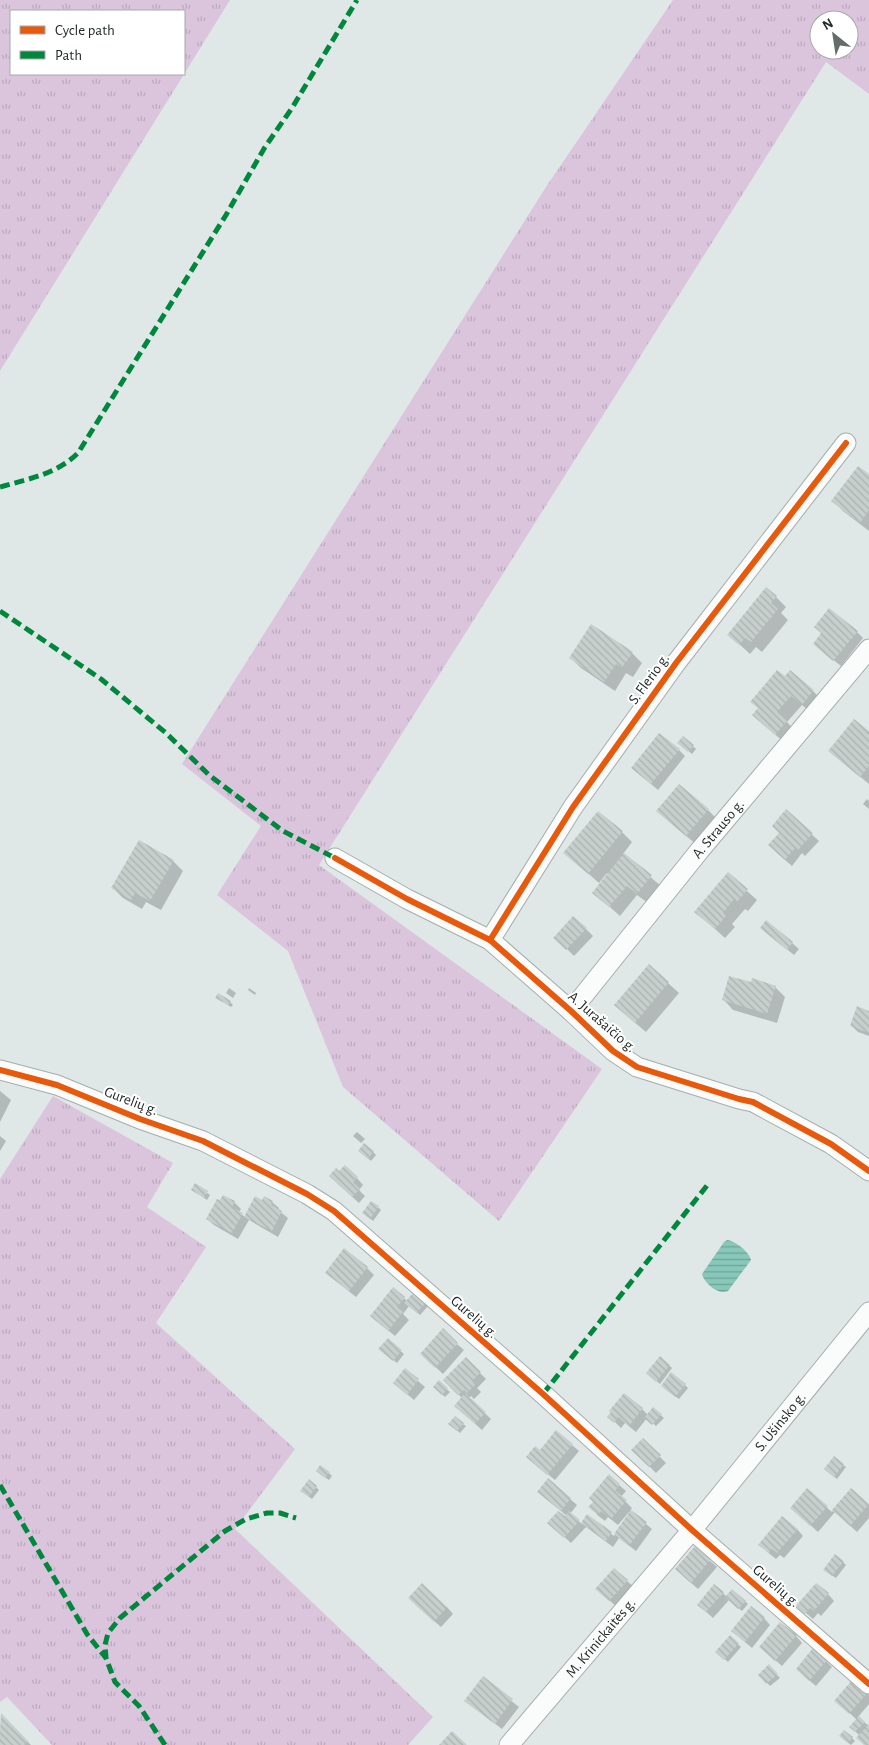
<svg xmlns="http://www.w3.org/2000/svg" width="869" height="1745" viewBox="0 0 869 1745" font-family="'Alegreya Sans',sans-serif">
<defs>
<pattern id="grass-tufts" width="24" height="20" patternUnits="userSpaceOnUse" patternTransform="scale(1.25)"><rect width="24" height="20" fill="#dac5dd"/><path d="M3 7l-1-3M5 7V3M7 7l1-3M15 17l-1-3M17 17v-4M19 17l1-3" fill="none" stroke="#bba9be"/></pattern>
<pattern id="water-rules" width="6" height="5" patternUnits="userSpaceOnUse" patternTransform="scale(1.25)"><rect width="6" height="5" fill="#88c8ba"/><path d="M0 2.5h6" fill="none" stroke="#6fa397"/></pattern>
<pattern id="building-back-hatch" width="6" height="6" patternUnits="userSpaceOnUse" patternTransform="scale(1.25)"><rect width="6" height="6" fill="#c7cfcd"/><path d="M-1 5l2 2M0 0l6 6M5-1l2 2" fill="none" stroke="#abb2b0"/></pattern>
</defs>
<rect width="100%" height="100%" fill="#dfe8e6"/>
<g fill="url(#grass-tufts)" fill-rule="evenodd">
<path d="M0 0H230L0 371ZM184 11V74H11V11Z"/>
<path d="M673 0H869V94L826 62 319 865 602 1069 499 1221 343 1087 288 951 217 895 261 826 182 764 546 187ZM819 20H849V50H819Z"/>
<polygon points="53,1096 173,1163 147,1207 206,1247 156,1323 295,1449 235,1529 433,1717 408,1745 52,1745 7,1697 0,1702 0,1179"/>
</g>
<path fill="url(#water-rules)" d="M727 1240C736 1241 749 1252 751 1260L728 1291C719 1296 704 1283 702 1274L724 1242Z"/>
<g fill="#0003">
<polygon points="869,476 869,531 843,511 833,501"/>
<polygon points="776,597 786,607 781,613 788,620 762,652 756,647 750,654 729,635"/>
<polygon points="857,632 863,638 841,666 821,650 822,633"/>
<polygon points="632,653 642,663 633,677 626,673 615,691 581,668 571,658"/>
<polygon points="813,691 823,701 813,714 802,705 787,722 796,732 786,744 753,715 759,709 752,702"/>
<polygon points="869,733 869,784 840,760"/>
<polygon points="683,737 696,749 692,754 679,743"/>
<polygon points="679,750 685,756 658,790 639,774"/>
<polygon points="867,799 869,801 869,809 863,804"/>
<polygon points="708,810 718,820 697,845 668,821"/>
<polygon points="786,811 819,841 805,856 802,853 792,866 776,852"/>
<polygon points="622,832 632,842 623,854 661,886 648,903 637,895 620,916 594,893 608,875 607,873 599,883 565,853"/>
<polygon points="173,861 183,871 161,910 146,902 142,909 123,898 113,888"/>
<polygon points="728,874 757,900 748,911 745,909 732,924 735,927 725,938 696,912"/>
<polygon points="574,917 593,936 574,956 555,937"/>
<polygon points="768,934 792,943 799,949 794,955"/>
<polygon points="649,966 679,993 646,1032 626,1015"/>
<polygon points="751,984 775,987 785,997 777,1023 733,1010 723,999"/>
<polygon points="229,988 236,993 233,998 226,993"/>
<polygon points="249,988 256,993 255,995 248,990"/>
<polygon points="217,998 230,1002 233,1005 231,1007"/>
<polygon points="869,1012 869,1036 858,1032 851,1025"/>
<polygon points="0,1091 11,1100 0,1122"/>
<polygon points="357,1132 365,1139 361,1143 353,1136"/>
<polygon points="0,1136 6,1141 0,1151"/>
<polygon points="373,1152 376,1155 371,1161 362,1153"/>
<polygon points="357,1178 363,1185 359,1190 365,1196 359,1203 337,1183"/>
<polygon points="196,1185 210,1195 207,1200 196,1192"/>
<polygon points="234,1202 241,1209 239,1212 245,1217 263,1202 272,1202 279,1208 278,1210 288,1218 278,1237 249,1220 238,1239 214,1225 207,1219"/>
<polygon points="378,1207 381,1210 373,1221 367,1216"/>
<polygon points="367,1268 374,1275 356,1297 326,1273"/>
<polygon points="404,1298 407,1301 425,1303 428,1306 420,1315 409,1306 403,1314 409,1320 395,1336 378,1322"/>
<polygon points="388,1340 404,1354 397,1363 383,1352"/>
<polygon points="457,1344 464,1350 443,1374 428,1360"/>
<polygon points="660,1358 672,1368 660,1384 650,1376"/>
<polygon points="466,1359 486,1379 477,1388 481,1392 474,1399 471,1396 469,1398 491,1419 482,1430 462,1412 462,1398 444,1380"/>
<polygon points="405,1370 425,1387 414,1400 394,1383"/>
<polygon points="439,1382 450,1392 445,1397 434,1387"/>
<polygon points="685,1385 688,1388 679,1399 665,1389"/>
<polygon points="642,1409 648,1415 654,1409 664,1418 656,1426 647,1418 636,1432 625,1423 621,1428 609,1416"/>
<polygon points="463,1424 466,1426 460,1433 453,1427"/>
<polygon points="643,1440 666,1463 656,1473 633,1450"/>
<polygon points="572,1445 579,1451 555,1480 534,1463 540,1451"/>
<polygon points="843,1465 846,1467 837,1479 828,1472"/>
<polygon points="329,1473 332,1476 329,1480 320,1474"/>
<polygon points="548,1480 577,1505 570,1514 582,1524 588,1516 614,1536 630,1514 629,1512 618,1525 608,1517 605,1521 596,1514 619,1485 626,1491 621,1497 632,1508 630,1511 652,1529 636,1551 619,1538 613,1547 586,1527 571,1543 556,1529 567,1516 545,1498"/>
<polygon points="316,1487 319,1490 312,1499 305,1494"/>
<polygon points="807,1490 832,1512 852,1490 869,1505 869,1518 857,1532 835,1512 818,1532 798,1514"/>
<polygon points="797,1529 803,1536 784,1558 780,1555 776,1559 766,1551"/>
<polygon points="695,1548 717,1567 698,1589 683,1576"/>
<polygon points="843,1562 846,1565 836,1578 827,1572"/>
<polygon points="627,1581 634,1587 617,1607 603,1595"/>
<polygon points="732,1590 748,1604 742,1611 729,1600 713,1618 705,1611 723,1593 727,1597"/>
<polygon points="828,1594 834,1601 821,1616 818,1613 813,1619 798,1606"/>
<polygon points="416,1605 447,1607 453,1614 441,1627"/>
<polygon points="764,1618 770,1625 752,1648 739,1637"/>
<polygon points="796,1636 802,1643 782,1666 767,1653"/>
<polygon points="730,1637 741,1647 728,1662 717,1652"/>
<polygon points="826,1661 832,1667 816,1686 804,1676"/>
<polygon points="769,1666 780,1678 770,1686 760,1675"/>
<polygon points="483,1678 519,1707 502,1729 473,1707"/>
<polygon points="853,1681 869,1695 869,1704 858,1717 869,1726 869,1745 865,1745 860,1736 851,1727 857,1720 843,1707"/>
<polygon points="1,1715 31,1745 0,1745"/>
<polygon points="852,1738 855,1741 851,1745 843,1739"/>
</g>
<g fill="url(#building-back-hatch)">
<polygon points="858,466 869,474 869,510 860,523 831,501"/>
<polygon points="766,587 777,596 771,603 778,609 751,642 745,638 739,645 727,635"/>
<polygon points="829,608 858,631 833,661 813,644 821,633 814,627"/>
<polygon points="591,624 633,652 622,668 616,664 604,682 569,658"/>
<polygon points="777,670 785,676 790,670 814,690 802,705 791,696 777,712 787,721 775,735 752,715 758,708 750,702"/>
<polygon points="854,719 869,731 869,766 860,777 828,751"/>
<polygon points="659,733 680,749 651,784 631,768"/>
<polygon points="683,736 694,745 688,752 677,743"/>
<polygon points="679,784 709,809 686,836 656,811"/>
<polygon points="786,809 813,833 798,850 795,848 785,860 768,845 779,833 772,826"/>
<polygon points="598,811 623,831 588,874 563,853"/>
<polygon points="139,840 174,860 150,901 135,893 131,900 111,888"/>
<polygon points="624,853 652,875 637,894 627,886 609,907 592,893"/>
<polygon points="728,872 748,889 737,902 734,899 723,913 726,916 715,929 694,912"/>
<polygon points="573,916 587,928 566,950 553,938"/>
<polygon points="766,920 793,942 787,950 760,928"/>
<polygon points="649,964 669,982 635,1023 614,1005"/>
<polygon points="729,976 751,982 752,978 776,986 767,1014 722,1000"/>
<polygon points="218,993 231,1001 228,1005 215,998"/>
<polygon points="857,1006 869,1011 869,1033 850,1026"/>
<polygon points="364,1143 374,1151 368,1159 358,1151"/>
<polygon points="345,1165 358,1177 353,1182 360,1189 352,1197 329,1176 336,1168 339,1171"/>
<polygon points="195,1183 208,1191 204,1198 191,1190"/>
<polygon points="223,1195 235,1201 232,1207 243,1213 232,1233 206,1219 217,1199 220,1200"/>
<polygon points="255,1196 262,1200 264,1196 273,1201 271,1205 282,1211 272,1231 244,1217"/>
<polygon points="371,1201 379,1206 370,1219 362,1213"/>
<polygon points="344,1248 368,1267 349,1291 325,1273"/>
<polygon points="393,1287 405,1297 397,1307 403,1312 388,1331 370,1316"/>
<polygon points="414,1292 426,1302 417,1313 404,1303"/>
<polygon points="443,1328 458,1343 435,1368 420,1354"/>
<polygon points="388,1338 402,1350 393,1361 378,1349"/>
<polygon points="660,1356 670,1365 656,1382 646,1373"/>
<polygon points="466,1357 481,1372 472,1381 475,1385 467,1393 464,1390 458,1395 443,1380"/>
<polygon points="405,1368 419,1379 407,1395 393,1383"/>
<polygon points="671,1372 686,1384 675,1397 661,1386"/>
<polygon points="439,1380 448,1388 442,1395 433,1387"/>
<polygon points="465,1393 486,1412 475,1424 454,1406"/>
<polygon points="624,1393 643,1408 629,1426 618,1417 614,1423 607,1417 611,1412 609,1411"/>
<polygon points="653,1407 662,1414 652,1425 644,1418"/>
<polygon points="455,1416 464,1423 457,1431 448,1424"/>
<polygon points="556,1430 573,1444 547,1475 526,1457 535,1446 540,1450"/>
<polygon points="643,1438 661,1455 649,1467 631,1450"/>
<polygon points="834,1456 844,1464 834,1477 824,1469"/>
<polygon points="320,1465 330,1472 325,1478 316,1471"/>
<polygon points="609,1474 620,1484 615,1490 627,1500 611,1519 601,1511 598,1515 588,1507 593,1502 589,1498"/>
<polygon points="548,1478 571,1498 561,1511 537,1492"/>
<polygon points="309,1479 317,1486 309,1497 300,1491"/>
<polygon points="807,1488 828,1506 810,1526 790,1508"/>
<polygon points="851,1488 869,1504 850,1526 832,1510"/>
<polygon points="631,1510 647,1522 629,1546 614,1534"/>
<polygon points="558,1511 565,1516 569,1511 580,1520 564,1538 547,1523"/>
<polygon points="587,1514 612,1532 606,1541 581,1523"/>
<polygon points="782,1516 798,1529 777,1553 772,1549 769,1553 758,1545"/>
<polygon points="695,1546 711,1559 691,1583 675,1569"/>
<polygon points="835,1554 844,1561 832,1576 823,1570"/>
<polygon points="614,1568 628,1580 609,1601 595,1589"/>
<polygon points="422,1583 447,1607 434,1622 408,1598"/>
<polygon points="816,1583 829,1593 814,1611 810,1608 805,1614 796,1606"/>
<polygon points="714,1584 724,1592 706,1612 697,1605"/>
<polygon points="732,1589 746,1601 738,1609 725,1597"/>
<polygon points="751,1606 765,1617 745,1642 731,1631"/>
<polygon points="780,1622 797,1635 775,1661 759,1647"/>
<polygon points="730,1635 739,1643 724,1660 715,1652"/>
<polygon points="813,1648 827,1660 809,1681 796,1669"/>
<polygon points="769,1664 778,1674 766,1684 758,1675"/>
<polygon points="483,1676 513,1699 495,1724 464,1701"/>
<polygon points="853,1679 868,1692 849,1714 834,1701"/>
<polygon points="1,1713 28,1741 24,1745 0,1745"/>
<polygon points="859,1716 865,1722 855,1732 849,1727"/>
<polygon points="869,1724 869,1745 864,1745 856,1738"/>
<polygon points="844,1730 853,1737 848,1743 839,1736"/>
<polygon points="452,1731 467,1745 439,1745"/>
</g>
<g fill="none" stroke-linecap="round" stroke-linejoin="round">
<g stroke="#a6adab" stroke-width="21">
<g id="minor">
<polyline points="335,858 407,899 490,940 571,1011 613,1051 637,1067 739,1099 753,1102 831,1144 869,1171"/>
<polyline points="490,940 573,807 676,663 846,443"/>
<path id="s1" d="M571 1011 700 850 869 649"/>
<polyline points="0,1070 57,1085 140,1119 203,1141 307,1194 334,1211 543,1394 692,1530 869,1684"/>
<path id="s2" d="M509 1745 692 1530 869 1312"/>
</g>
</g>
<use href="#minor" stroke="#fafcfb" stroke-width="19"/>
<g stroke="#00873e" stroke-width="5" stroke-dasharray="10 5" stroke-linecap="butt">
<path d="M0 487C28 479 57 474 78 453L226 215 265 147 292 108 357 0"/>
<polyline points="0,611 101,679 166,733 209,775 283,831 335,858"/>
<polyline points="543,1394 709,1183"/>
<polyline points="0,1485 87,1634 106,1658"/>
<polyline points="165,1745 139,1706 115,1682 106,1658 105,1645 108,1633 120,1618 225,1531 246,1519 267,1513 280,1513 296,1518"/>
</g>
<g stroke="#fff" stroke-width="9">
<g id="cycleway">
<polyline points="335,858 407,899 490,940 571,1011 613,1051 637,1067 739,1099 753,1102 831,1144 869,1171"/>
<polyline points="490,940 573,807 676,663 846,443"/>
<polyline points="0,1070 57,1085 140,1119 203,1141 307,1194 334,1211 543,1394 692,1530 869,1684"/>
</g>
</g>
<use href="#cycleway" stroke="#e8590c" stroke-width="6"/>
</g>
<g text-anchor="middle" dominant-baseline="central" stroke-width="4" stroke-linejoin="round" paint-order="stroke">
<g font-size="15" fill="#242b29" stroke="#fff">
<text transform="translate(649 679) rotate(-54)">S. Flerio g.</text>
<text stroke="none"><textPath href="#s1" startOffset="234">A. Strauso g.</textPath></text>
<text transform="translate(602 1022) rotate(41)">A. Jurašaičio g.</text>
<text transform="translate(131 1101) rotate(21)">Gurelių g.</text>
<text transform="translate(474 1317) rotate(41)">Gurelių g.</text>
<text stroke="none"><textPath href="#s2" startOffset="422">S. Ušinsko g.</textPath></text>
<text transform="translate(776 1586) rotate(41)">Gurelių g.</text>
<text stroke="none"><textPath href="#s2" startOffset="141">M. Krinickaitės g.</textPath></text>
</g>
</g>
<rect x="10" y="10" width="175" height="65" fill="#ffffff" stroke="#a7aaa9"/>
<rect x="20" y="26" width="25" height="8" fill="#e8590c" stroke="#a7aaa9"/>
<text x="55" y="35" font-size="15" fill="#242b29">Cycle path</text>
<rect x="20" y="51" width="25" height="8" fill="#00873e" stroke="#a7aaa9"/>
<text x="55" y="60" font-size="15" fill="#242b29">Path</text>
<g transform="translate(834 35) rotate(330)"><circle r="24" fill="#ffffff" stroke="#a7aaa9"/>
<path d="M0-4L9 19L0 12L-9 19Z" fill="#656d6b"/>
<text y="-8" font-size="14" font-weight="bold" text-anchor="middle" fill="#242b29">N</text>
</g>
</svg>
